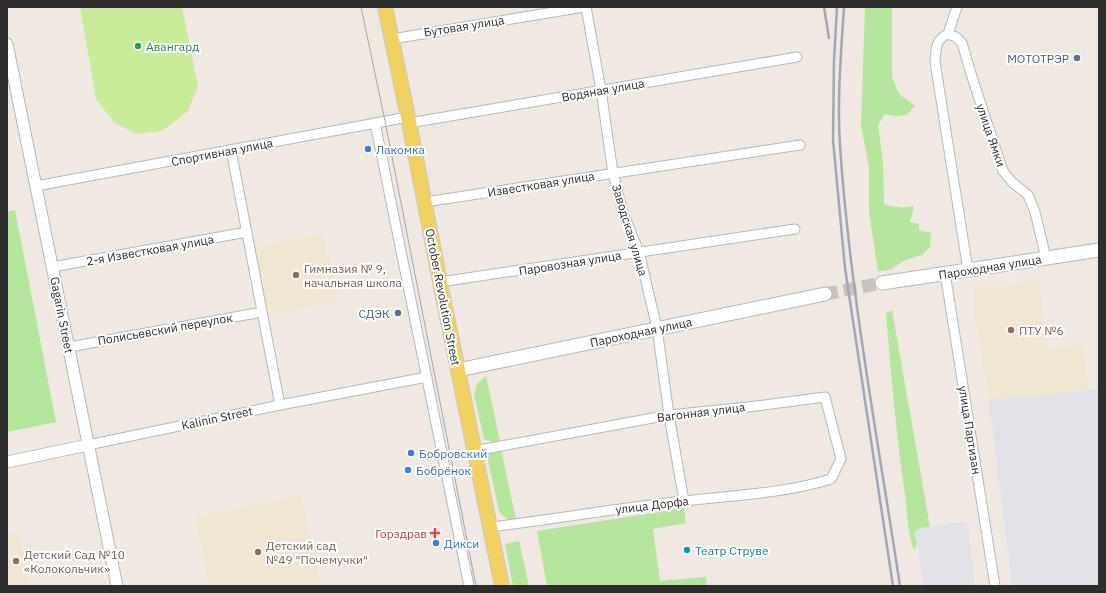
<svg xmlns="http://www.w3.org/2000/svg" width="1106" height="593" viewBox="0 0 1106 593" font-family="'IBM Plex Sans',sans-serif">
<rect width="100%" height="100%" fill="#efe9e1"/>
<g fill="#e3e1e8">
<polygon points="1099,389 1099,586 1012,586 989,400"/>
<polygon points="967,521 975,586 923,586 917,544 914,533 919,528"/>
</g>
<g fill="#f0e6d1">
<polygon points="324,234 336,302 268,315 255,247"/>
<polygon points="1038,281 1048,349 1083,345 1089,389 989,400 975,315 975,290"/>
<polygon points="301,495 321,586 210,586 195,518"/>
<polygon points="20,534 30,586 7,586 7,536"/>
</g>
<g fill="#b6e59e">
<path d="M865 7H892V77L899 94 915 106 907 115 895 116 885 114 878 125 883 162 884 204C895 208 903 208 914 206L910 222 919 224V230L931 233 930 247 922 255 905 260 890 270 878 271 869 212V167L861 126Z"/>
<polygon points="15,210 56,422 7,432 7,212"/>
<path d="M892 310 930 527 919 528 914 533 917 544 914 551C907 532 908 513 905 494 896 434 891 373 886 313Z"/>
<polygon points="486,376 500,441 492,442 484,439 474,394 477,384"/>
<path d="M501 449 516 520C509 520 503 518 499 511L487 456 490 451Z"/>
<polygon points="684,508 686,523 653,529 660,581 706,577 707,586 547,586 537,531"/>
<polygon points="519,541 529,586 513,586 505,544"/>
</g>
<polygon fill="#c9ec9a" points="80,7 182,7 198,86 188,111 162,131 136,134 114,122 96,99"/>
<g fill="none" stroke-linecap="round" stroke-linejoin="round">
<polyline stroke="#c8c4bd" stroke-width="13" stroke-dasharray="13 6" stroke-linecap="butt" points="825,294 882,283"/>
<g stroke="#b4b7c1" stroke-width="11">
<g id="minor">
<polyline points="586,7 601,90 613,173 623,213 639,252 657,328 669,415 684,501"/>
<polyline points="948,34 957,7"/>
<polyline points="392,39 584,7"/>
<polyline points="375,123 469,586"/>
<polyline points="409,123 797,57"/>
<polyline points="231,150 280,405"/>
<polyline points="36,186 408,117"/>
<polyline points="425,202 800,145"/>
<polyline points="52,267 247,232"/>
<path d="M968 270 935 62C936 49 935 40 948 34L956 37 962 43 972 77 1003 171 1012 182 1028 195 1035 212 1046 258"/>
<polyline points="945,273 995,586"/>
<polyline points="440,282 795,229"/>
<polyline points="69,347 262,312"/>
<polyline points="88,445 280,405 427,377"/>
<path d="M474 451 669 415 748 407 825 397 841 459 831 479C783 494 733 495 684 501 619 508 555 519 491 527"/>
</g>
</g>
<g stroke="#b4b7c1" stroke-width="13">
<g id="tertiary">
<polyline points="7,44 117,586"/>
<polyline points="7,462 88,445"/>
</g>
</g>
<g stroke="#b4b7c1" stroke-width="15">
<g id="secondary">
<polyline points="882,283 1099,250"/>
<polyline points="458,370 825,294"/>
</g>
</g>
<g stroke="#c9c9c9" stroke-width="16">
<polyline id="primary" points="385,7 408,117 440,282 502,586"/>
</g>
<use href="#minor" stroke="#fff" stroke-width="9"/>
<use href="#tertiary" stroke="#fff" stroke-width="11"/>
<use href="#secondary" stroke="#fff" stroke-width="13"/>
<use href="#primary" stroke="#f2d163" stroke-width="14"/>
<polyline stroke="#a3a6b8" stroke-width="1" points="361,7 385,121 476,586"/>
<g stroke="#a3a6b8" stroke-width="2.5">
<polyline points="824,7 829,38"/>
<polyline points="837,7 834,61 833,140 845,268 893,586"/>
<path d="M844 7C841 53 837 100 840 146 850 293 878 440 900 586"/>
</g>
</g>
<circle fill="#2e9e5b" stroke="#fff" stroke-width="1.5" cx="138" cy="46" r="4"/>
<g fill="#5c6f8a" stroke="#fff" stroke-width="1.5">
<circle cx="1077" cy="58" r="4"/>
<circle cx="398" cy="313" r="4"/>
</g>
<g fill="#3f7fe0" stroke="#fff" stroke-width="1.5">
<circle cx="368" cy="149" r="4"/>
<circle cx="411" cy="453" r="4"/>
<circle cx="408" cy="470" r="4"/>
<circle cx="436" cy="543" r="4"/>
</g>
<g fill="#8d6e63" stroke="#fff" stroke-width="1.5">
<circle cx="296" cy="275" r="4"/>
<circle cx="1011" cy="330" r="4"/>
<circle cx="258" cy="552" r="4"/>
<circle cx="16" cy="561" r="4"/>
</g>
<path fill="#e0444e" stroke="#fff" stroke-width="1.5" d="M433 527h4v4h4v4h-4v4h-4v-4h-4v-4h4z"/>
<circle fill="#0f9aa8" stroke="#fff" stroke-width="1.5" cx="687" cy="550" r="4"/>
<g text-anchor="middle" dominant-baseline="central" stroke-width="4" stroke-linejoin="round" paint-order="stroke">
<g font-size="12" fill="#2e2e2e" stroke="#fff">
<text transform="translate(464 26) rotate(-9)">Бутовая улица</text>
<text transform="translate(603 90) rotate(-10)">Водяная улица</text>
<text transform="translate(991 135) rotate(71)">улица Ямки</text>
<text transform="translate(222 152) rotate(-11)">Спортивная улица</text>
<text transform="translate(541 184) rotate(-9)">Известковая улица</text>
<text transform="translate(630 230) rotate(73)">Заводская улица</text>
<text transform="translate(150 250) rotate(-10)">2-я Известковая улица</text>
<text transform="translate(570 263) rotate(-9)">Паровозная улица</text>
<text transform="translate(990 267) rotate(-9)">Пароходная улица</text>
<text transform="translate(443 297) rotate(79)">October Revolution Street</text>
<text transform="translate(62 315) rotate(79)">Gagarin Street</text>
<text transform="translate(165 329) rotate(-10)">Полисьевский переулок</text>
<text transform="translate(641 332) rotate(-12)">Пароходная улица</text>
<text transform="translate(701 412) rotate(-7)">Вагонная улица</text>
<text transform="translate(217 418) rotate(-12)">Kalinin Street</text>
<text transform="translate(970 430) rotate(81)">улица Партизан</text>
<text transform="translate(652 505) rotate(-7)">улица Дорфа</text>
</g>
<g font-size="12" fill="#27864d" stroke="#fff" text-anchor="start">
<text x="146" y="46">Авангард</text>
</g>
<g font-size="12" fill="#4e5e75" stroke="#fff" text-anchor="end">
<text x="1069" y="58">МОТОТРЭР</text>
<text x="390" y="313">СДЭК</text>
</g>
<g font-size="12" fill="#366cbe" stroke="#fff" text-anchor="start">
<text x="376" y="149">Лакомка</text>
<text x="419" y="453">Бобровский</text>
<text x="416" y="470">Бобрёнок</text>
<text x="444" y="543">Дикси</text>
</g>
<g font-size="12" fill="#785e54" stroke="#fff" text-anchor="start">
<text x="304" y="268">Гимназия № 9,<tspan x="304" dy="14">начальная школа</tspan></text>
<text x="1019" y="330">ПТУ №6</text>
<text x="266" y="545">Детский сад<tspan x="266" dy="14">№49 "Почемучки"</tspan></text>
<text x="24" y="554">Детский Сад №10<tspan x="24" dy="14">«Колокольчик»</tspan></text>
</g>
<g font-size="12" fill="#be3a42" stroke="#fff" text-anchor="end">
<text x="427" y="533">Горздрав</text>
</g>
<g font-size="12" fill="#0d838f" stroke="#fff" text-anchor="start">
<text x="695" y="550">Театр Струве</text>
</g>
</g>
<rect width="1106" height="593" fill="none" stroke="#2e2e2e" stroke-width="16"/>
</svg>
